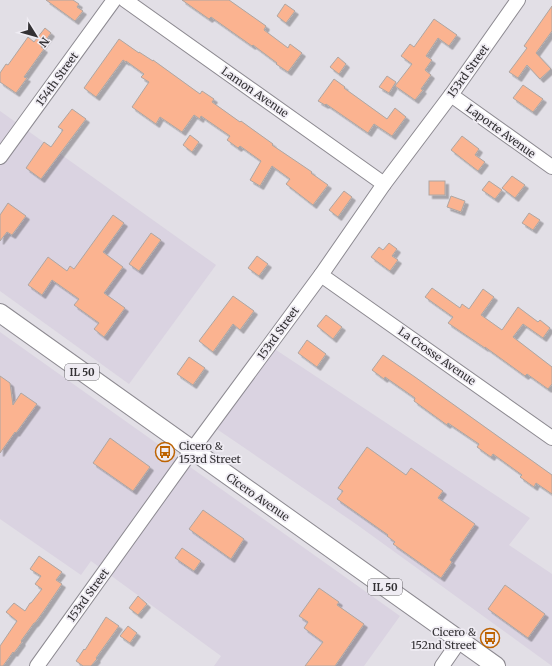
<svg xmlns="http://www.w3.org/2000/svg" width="552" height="666" viewBox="0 0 552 666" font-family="Merriweather,serif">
<defs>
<filter id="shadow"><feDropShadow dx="3.5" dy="3.5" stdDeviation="0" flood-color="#0004"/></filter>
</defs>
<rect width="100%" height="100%" fill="#e2dfe6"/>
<g fill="#dad3e1">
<polygon points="0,111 216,265 129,384 0,291"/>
<polygon points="0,332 400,616 364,666 214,666 221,656 91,561 81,575 0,519"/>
<polygon points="264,342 530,518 509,545 552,574 552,666 356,524 205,421"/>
</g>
<g fill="#fbb390" stroke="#aea6a2" filter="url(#shadow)">
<polygon points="46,0 73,0 79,4 77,7 83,11 75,21"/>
<polygon points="182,0 229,0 266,26 264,30 288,48 290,44 302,53 288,72 276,64 277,63 253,45 252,46 211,17 209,19"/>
<polygon points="285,4 295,11 286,23 277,16"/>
<polygon points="552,6 552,31 536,53 551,69 540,79 527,65 518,78 509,72 527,48 524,46"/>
<polygon points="434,19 457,35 449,46 438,38 426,56 432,60 425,70 431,75 421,89 423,90 415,100 395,86 412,64 401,56 410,44 414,47"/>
<polygon points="45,28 51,33 41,47 44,49 24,77 27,78 16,93 0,82 0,73 6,64 8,65 28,37 34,42"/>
<polygon points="119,39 139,53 139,52 153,61 153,60 200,94 202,91 214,99 212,102 240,122 241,121 252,129 273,144 272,145 312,172 311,173 328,185 313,205 286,184 290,179 272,166 260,186 250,180 261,161 240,146 238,148 227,140 230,136 201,116 200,119 194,115 182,132 160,117 156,124 132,107 149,82 141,77 144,74 126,61 126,62 123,60 96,97 84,88"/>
<polygon points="338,57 346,64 339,74 330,67"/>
<polygon points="387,76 396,82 389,93 379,87"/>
<polygon points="334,79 345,87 344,88 387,119 395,108 406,117 392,136 374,124 368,133 326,104 325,105 318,101"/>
<polygon points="523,85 543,99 533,112 513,98"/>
<polygon points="72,109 86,119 41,179 26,168 44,142 51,147 63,130 58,127"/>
<polygon points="190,135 199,142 192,152 183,145"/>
<polygon points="462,136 479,149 475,155 485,162 478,171 451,150"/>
<polygon points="512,176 525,185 515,198 502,188"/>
<rect x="429" y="181" width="16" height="14"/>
<polygon points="489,181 502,190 495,199 482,190"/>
<polygon points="344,191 352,197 338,217 329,210"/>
<polygon points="451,196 465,201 461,212 447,207"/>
<polygon points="8,203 26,216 12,235 7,232 0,241 0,215"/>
<polygon points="529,213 540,220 533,230 522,223"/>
<polygon points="113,215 124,223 103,252 123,267 104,293 125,308 104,337 94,329 99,323 74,305 79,299 52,280 42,295 28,285 48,257 67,271 70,266 74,269"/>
<polygon points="151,233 161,240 139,271 129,264"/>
<polygon points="389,243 397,249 392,256 398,260 390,271 371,257 379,247 383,250"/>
<polygon points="257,256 268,264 259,276 248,268"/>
<polygon points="432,288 460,308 462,304 469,309 483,289 494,297 481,315 502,330 518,307 538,322 540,320 550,328 543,338 523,324 513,337 552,367 552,384 548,389 527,374 525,376 485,347 485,348 448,323 453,317 425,297"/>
<polygon points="233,296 254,311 240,330 233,324 213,352 199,341"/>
<polygon points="326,315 342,327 333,339 317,326"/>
<polygon points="307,340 326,354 317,367 298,353"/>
<polygon points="383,355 415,377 552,475 552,494 536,483 534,487 520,477 522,475 493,454 491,457 477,447 479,444 448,423 447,425 414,401 415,398 385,377 384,379 372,370"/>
<polygon points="189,357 205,368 193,385 177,374"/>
<polygon points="0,376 10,383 13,405 21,393 37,404 16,433 15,432 0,453"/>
<polygon points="110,438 150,467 133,491 93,463"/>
<polygon points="367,447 406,475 411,468 443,491 438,498 475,524 450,560 452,562 441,578 393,544 395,542 387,536 388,535 337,499 343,491 338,488"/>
<polygon points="203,510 244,539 231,559 189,529"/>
<polygon points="182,548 201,561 194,571 175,558"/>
<polygon points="39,556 62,572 56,580 62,584 43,612 35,623 34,623 21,641 22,642 14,653 13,652 3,666 0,666 0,646 17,621 6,612 14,603 25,611 30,603 31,603 42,589 35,584 41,576 30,569"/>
<polygon points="505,585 545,614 528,638 488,609"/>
<polygon points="319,588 339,602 337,605 364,624 335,666 305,666 323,642 304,628 308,622 299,616"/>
<polygon points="138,596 147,604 138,615 129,608"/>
<polygon points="106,617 119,626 96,658 97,659 91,666 83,666 76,661 84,649 85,650"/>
<polygon points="128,626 137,633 130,643 120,636"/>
</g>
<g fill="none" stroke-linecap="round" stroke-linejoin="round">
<g stroke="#8d8a91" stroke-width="16">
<g id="minor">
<polyline points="125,0 384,184"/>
<polyline points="451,95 552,167"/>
<polyline points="0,157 114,0"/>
<polyline points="321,275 552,438"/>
<polyline points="37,666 192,450 321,275 384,184 451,95 518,0"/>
<polyline points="442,666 460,640"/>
</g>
</g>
<g stroke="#8d8a91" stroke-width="20">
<polyline id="major" points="0,313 496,666"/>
</g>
<use href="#minor" stroke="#fff" stroke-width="14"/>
<use href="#major" stroke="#fff" stroke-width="18"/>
</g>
<defs>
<g id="bus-ring" transform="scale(1)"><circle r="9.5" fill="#efecf3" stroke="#bd6302" stroke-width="1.5"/><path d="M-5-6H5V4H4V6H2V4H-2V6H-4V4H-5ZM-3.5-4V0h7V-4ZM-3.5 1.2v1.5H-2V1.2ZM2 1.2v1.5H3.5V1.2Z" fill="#bd6302"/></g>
</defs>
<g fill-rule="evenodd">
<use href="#bus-ring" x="165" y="452"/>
<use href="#bus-ring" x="490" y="638"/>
</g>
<g text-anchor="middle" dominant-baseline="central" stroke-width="3.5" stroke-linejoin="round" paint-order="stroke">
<g fill="#efecf3" stroke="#6b696d" stroke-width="1">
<rect x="65" y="364" width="34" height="16" rx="3"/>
<rect x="368" y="579" width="34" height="16" rx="3"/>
</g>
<g font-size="10" font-weight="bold" fill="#333134">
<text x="82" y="372">IL 50</text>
<text x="385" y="587">IL 50</text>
</g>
<g font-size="11" fill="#333134" stroke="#efecf3">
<text transform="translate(468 71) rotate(-54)">153rd Street</text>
<text transform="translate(57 79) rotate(-54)">154th Street</text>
<text transform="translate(255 92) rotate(35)">Lamon Avenue</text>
<text transform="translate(501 131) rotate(36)">Laporte Avenue</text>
<text transform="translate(278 333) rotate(-54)">153rd Street</text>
<text transform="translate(437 356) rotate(35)">La Crosse Avenue</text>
<text transform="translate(258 497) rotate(35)">Cicero Avenue</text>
<text transform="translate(88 595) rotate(-54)">153rd Street</text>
</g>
<g font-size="11" fill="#333134" stroke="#efecf3" text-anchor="start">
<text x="179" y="446">Cicero &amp;<tspan x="179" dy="13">153rd Street</tspan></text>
<text x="476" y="632" text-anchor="end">Cicero &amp;<tspan x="476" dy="13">152nd Street</tspan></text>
</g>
</g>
<g transform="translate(36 36) rotate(127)" stroke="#efecf3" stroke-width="3" paint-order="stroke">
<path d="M0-3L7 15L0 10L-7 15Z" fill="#333134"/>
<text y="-6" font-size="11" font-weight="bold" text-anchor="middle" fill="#333134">N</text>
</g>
</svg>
